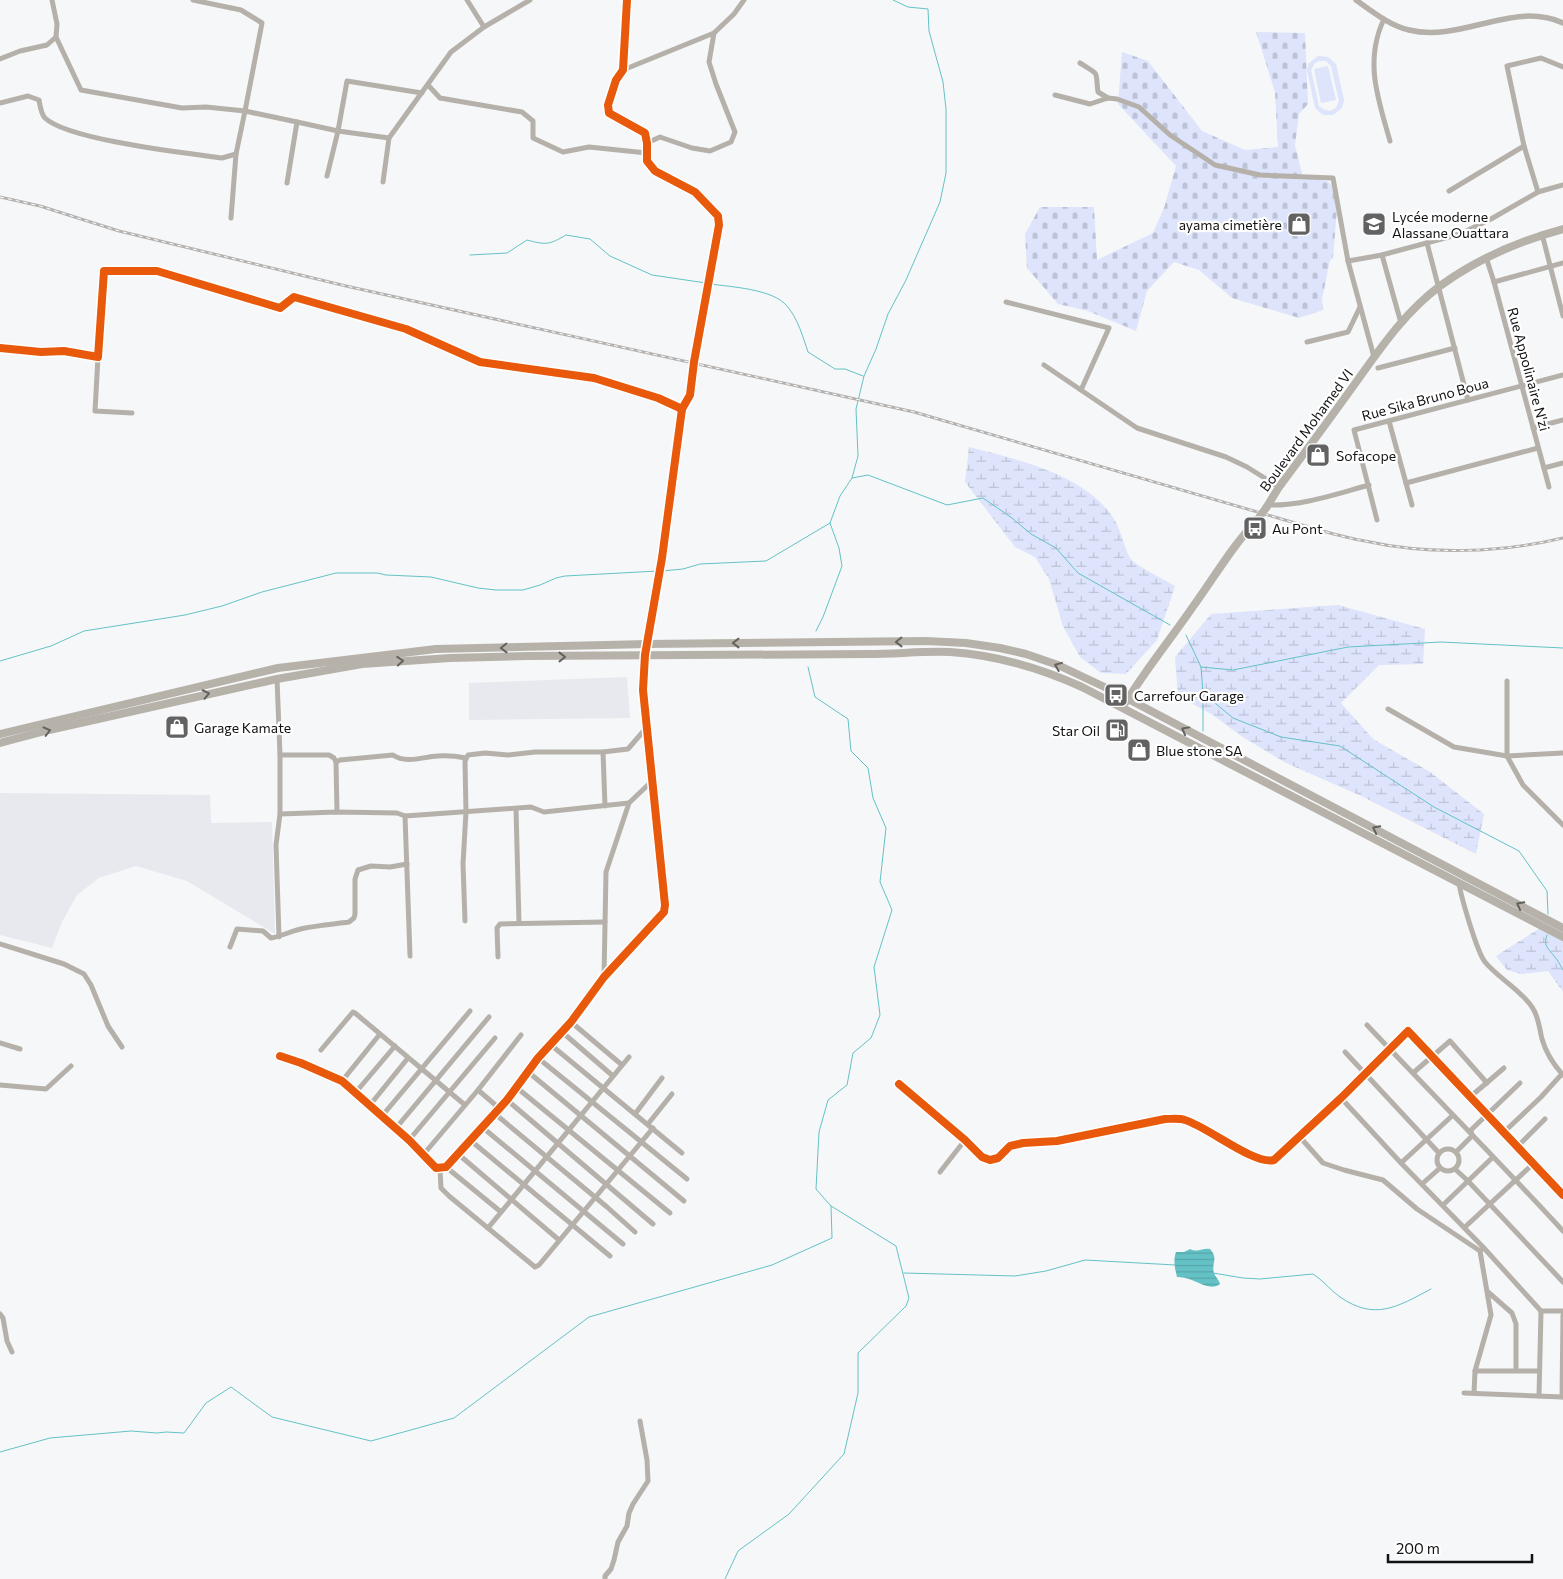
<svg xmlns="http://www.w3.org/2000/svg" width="1563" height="1579" viewBox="0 0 1563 1579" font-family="Commissioner,sans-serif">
<defs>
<pattern id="wetland-marsh" width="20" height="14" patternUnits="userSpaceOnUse" patternTransform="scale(1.25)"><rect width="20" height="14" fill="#dde4fb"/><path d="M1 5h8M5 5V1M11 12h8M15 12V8" fill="none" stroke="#bdc3d6"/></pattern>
<pattern id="cemetery-stones" width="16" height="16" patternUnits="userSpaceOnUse" patternTransform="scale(1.25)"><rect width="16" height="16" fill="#dde4fb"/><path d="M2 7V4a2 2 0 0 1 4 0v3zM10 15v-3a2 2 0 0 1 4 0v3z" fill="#bdc3d6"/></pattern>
<pattern id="water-rules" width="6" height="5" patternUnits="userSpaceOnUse" patternTransform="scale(1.25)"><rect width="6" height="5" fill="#64c2c6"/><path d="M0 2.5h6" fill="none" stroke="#56a6a9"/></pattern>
</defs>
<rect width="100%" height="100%" fill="#f6f7f8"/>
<g fill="#e7e9ef">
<polygon points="627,677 630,718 469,720 469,683"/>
<polygon points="0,793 210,795 211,823 272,822 275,934 187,881 136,866 99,878 77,895 62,922 52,948 0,935"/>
</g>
<g fill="url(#wetland-marsh)">
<path d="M969 447C1016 459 1083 474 1112 516 1121 528 1123 545 1130 558 1134 565 1167 581 1175 586L1157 640 1126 674 1101 673 1080 657 1063 626 1049 579 1035 557 1015 547 965 482Z"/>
<polygon points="1338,605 1425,629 1423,664 1379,665 1341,703 1373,739 1430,772 1484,814 1476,854 1359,795 1286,763 1241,736 1213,715 1178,696 1175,657 1211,614"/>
<polygon points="1540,928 1563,941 1563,992 1548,971 1521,974 1507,970 1496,956"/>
</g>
<polygon fill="url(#cemetery-stones)" points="1256,32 1305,33 1308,104 1299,114 1295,145 1303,178 1327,181 1332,185 1337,208 1333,258 1330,260 1322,299 1323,310 1299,318 1232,298 1199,270 1174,262 1147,291 1136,331 1088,311 1058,304 1027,268 1025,234 1040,207 1094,207 1097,260 1153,233 1164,208 1176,166 1118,104 1122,52 1148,61 1202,131 1245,150 1278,147 1275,92"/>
<g fill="#dde4fb" fill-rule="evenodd">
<path d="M1318 56 1328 57 1336 64 1344 100 1342 108 1333 115H1323L1315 108 1307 70 1309 63ZM1319 61H1326L1331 66 1339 101 1336 108 1330 111 1323 109 1319 106 1311 70 1315 63Z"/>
<polygon points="1328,66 1336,100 1321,103 1314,69"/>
</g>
<path fill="url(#water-rules)" d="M1190 1249C1198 1253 1202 1248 1210 1249 1219 1259 1211 1263 1214 1273 1215 1276 1219 1280 1220 1284 1208 1293 1193 1276 1177 1277 1175 1269 1173 1260 1176 1252H1184Z"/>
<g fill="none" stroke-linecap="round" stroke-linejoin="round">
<g stroke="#64c2c6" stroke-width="1">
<path d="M470 255 507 253 527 240C546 245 549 245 566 235L590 239 610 256 652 275 706 283"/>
<path d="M710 284C732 287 773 289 787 306 798 319 803 337 808 352L835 369H845L863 376"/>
<polyline points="852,478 868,475 947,505 983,498 1012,518 1031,534 1056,548 1078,573 1170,625"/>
<polyline points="662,571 683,569 700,564 766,561 830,523"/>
<polyline points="816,631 823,617 842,566 839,548 830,523 840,496 852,478 858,456 856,409 864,376 876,349 888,314 906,280 940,202 946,173 946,109 943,82 929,31 928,9 908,7 893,0"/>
<polyline points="1186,635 1201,667 1203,693 1233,718 1281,737 1340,746 1434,807 1519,851 1547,891 1548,914"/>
<polyline points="0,661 51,646 84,631 185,615 222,606 262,592 336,573 377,573 386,575 431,577 478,588 496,590 523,590 540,585 556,578 565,576 658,571"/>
<polyline points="1201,667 1233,670 1348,647 1441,642 1563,648"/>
<polyline points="1203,695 1203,731"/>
<path d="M1547 935C1543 946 1548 948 1554 956 1558 960 1560 965 1563 970"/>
<polyline points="904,1273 1015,1276 1046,1271 1085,1260 1175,1265"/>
<path d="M1213 1273 1243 1278 1260 1279 1313 1274C1323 1280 1330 1290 1340 1297 1375 1321 1397 1307 1431 1289"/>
<polyline points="0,1452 50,1438 131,1431 157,1433 166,1432 184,1433 206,1403 231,1387 272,1417 371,1441 454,1418 589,1317 772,1265 832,1238 831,1206"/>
<polyline points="725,1579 738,1551 789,1514 844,1454 858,1393 858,1353 906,1306 909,1298 896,1246 831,1206 816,1189 819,1132 828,1100 847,1085 853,1053 871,1038 880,1015 874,967 892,910 880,882 886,828 873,798 868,768 851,751 848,719 815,697 808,667"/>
</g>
<g stroke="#b5b1aa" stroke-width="5">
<polyline points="467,0 484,27"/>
<path d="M1384 19C1364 61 1378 99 1390 141"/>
<polyline points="56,37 81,90 182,108 206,107 245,111 262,23 241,10 193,0"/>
<polyline points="0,59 20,51 47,45 56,37 57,24 52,0"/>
<path d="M1080 63C1101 76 1095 70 1098 92L1108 98"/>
<polyline points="623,70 714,33 734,14 744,0"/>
<polyline points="428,85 440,98 522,112 533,121 533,138 563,152 589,147 647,153"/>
<polyline points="1055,95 1090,104 1108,98 1117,99 1139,107 1170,135 1215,165 1260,175 1333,178 1348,261 1374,357"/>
<path d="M0 103 28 96 39 100C40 106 41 114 45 118 68 140 186 153 222 158L236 154"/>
<polyline points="297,122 338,131 327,176"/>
<polyline points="389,138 338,131 347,81 422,93"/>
<polyline points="647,143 660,137 692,148 710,151 731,142 735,132 716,84 709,62 714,33"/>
<polyline points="383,182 389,138 451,52 484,27 530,0"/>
<polyline points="1449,191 1524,146"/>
<polyline points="1538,192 1524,146 1507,66 1541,58 1563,67"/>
<polyline points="231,218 236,154 245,111 297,122 287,183"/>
<polyline points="1542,234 1563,316"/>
<polyline points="1427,243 1468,400"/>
<polyline points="1382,255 1401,323"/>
<polyline points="1486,257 1494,282 1549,487"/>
<polyline points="1348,261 1382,255 1460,234 1491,219 1538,192 1563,185"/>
<polyline points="1494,282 1563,263"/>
<polyline points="1006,302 1109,328 1081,390"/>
<polyline points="1307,342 1348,332 1360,307"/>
<polyline points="0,348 41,352 64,351 98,357 104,271 157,271 280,308 294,297 406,329 480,362 594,378 658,398 682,409"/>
<polyline points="98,357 95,411 132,413"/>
<polyline points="1044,365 1137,428 1226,457 1247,467 1279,487"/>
<polyline points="1378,368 1455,348"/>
<polyline points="1389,421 1412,505"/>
<polyline points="1533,428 1563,420"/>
<polyline points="1544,468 1563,463"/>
<polyline points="1406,483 1538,448"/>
<path d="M1268 505C1302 506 1336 494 1369 485"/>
<polyline points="1377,520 1354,430 1563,375"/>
<polyline points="277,679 280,755 280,814 276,845 279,937"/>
<polyline points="1507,681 1507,756 1523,785 1563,825"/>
<polyline points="1388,709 1454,747 1507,756 1563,753"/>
<polyline points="603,752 605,806"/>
<polyline points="280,755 329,755 334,758 336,762 337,812"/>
<path d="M336 762 340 760 393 755C406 764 423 757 437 756 447 755 456 756 466 758"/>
<polyline points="516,809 519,923"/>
<polyline points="280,814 337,812 397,813 405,816 531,807 544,812 629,803"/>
<polyline points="405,816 410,956"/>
<path d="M1459 883C1461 897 1477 952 1485 962 1497 977 1522 991 1532 1007 1539 1017 1539 1027 1542 1039 1546 1053 1553 1064 1563 1075"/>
<polyline points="465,921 463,864 466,812 465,761 468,755 485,753 508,755 535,752 603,752 628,749 647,727"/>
<polyline points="0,944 64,964 84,974 91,985 108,1026 122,1047"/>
<path d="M230 947 237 929 263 931 271 938C283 936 293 930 305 928 320 925 335 924 349 922L354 918 355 914V879L358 870 371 866 390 867 407 864"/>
<polyline points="498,957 497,928 500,924 605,922"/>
<polyline points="604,977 606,872 629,803 651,782"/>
<polyline points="571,1022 622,1065"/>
<path d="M1367 1025C1432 1094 1499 1161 1563 1231"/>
<polyline points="562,1032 613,1076"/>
<polyline points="0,1043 20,1049"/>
<polyline points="551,1045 682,1153"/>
<polyline points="321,1050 353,1012 355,1013 465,1105"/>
<polyline points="1345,1052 1439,1153"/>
<polyline points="280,1056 301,1063 342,1081 409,1140 436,1168 446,1167 507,1100 538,1058 571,1022 604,977 664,912 665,905 643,690 645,655 662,558 682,409 690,395 694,362 719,225 718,216 695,192 655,171 647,161 647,143 645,133 609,113 608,105 616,80 623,70 627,0"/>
<polyline points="538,1058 687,1179"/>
<polyline points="527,1071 684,1201"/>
<polyline points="1413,1073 1450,1041 1487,1083"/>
<polyline points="342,1081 380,1034"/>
<path d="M899 1084 965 1140 982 1157 990 1160 998 1158 1010 1146 1023 1143 1057 1141 1165 1119C1172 1119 1179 1118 1185 1120 1208 1127 1254 1165 1274 1160L1341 1098 1408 1031 1563 1195"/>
<polyline points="0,1085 46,1089 71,1066"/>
<polyline points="516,1087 670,1213"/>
<polyline points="478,1090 521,1035"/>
<polyline points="356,1092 395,1046"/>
<polyline points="1470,1097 1504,1068"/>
<polyline points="1341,1098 1401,1163 1483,1247"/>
<polyline points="507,1100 653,1224"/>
<polyline points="370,1105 408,1058"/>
<polyline points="494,1113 607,1207 635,1232"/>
<polyline points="635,1114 662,1078"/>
<polyline points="382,1116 470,1011"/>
<polyline points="648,1124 672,1094"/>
<polyline points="482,1127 623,1244"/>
<polyline points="396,1128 489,1017"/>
<polyline points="1503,1133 1541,1097 1562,1074"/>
<polyline points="1299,1136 1323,1163 1344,1170 1383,1180 1417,1209 1480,1251 1491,1315 1475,1371 1474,1393"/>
<polyline points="409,1140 495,1038"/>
<polyline points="470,1140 610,1256"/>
<polyline points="1517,1147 1545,1119"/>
<circle cx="1448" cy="1160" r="11"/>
<polyline points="1456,1152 1472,1136 1471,1130 1520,1083"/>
<polyline points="458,1154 559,1240"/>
<polyline points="423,1155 478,1090 499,1108"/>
<polyline points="1401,1163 1453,1115"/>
<polyline points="446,1167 501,1212"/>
<polyline points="440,1169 441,1188 449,1196 535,1267 539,1265 653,1128"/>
<polyline points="1455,1169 1468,1181 1563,1282"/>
<polyline points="940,1172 965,1140"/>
<polyline points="1422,1184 1440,1168"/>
<polyline points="1443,1205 1493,1157"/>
<polyline points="1465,1227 1533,1164"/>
<polyline points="488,1228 629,1057"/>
<polyline points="1481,1250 1483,1247 1541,1311 1539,1396"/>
<polyline points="1488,1292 1512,1313 1516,1324 1516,1370"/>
<polyline points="1541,1311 1563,1311"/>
<polyline points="0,1314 3,1318 7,1341 12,1352"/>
<polyline points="1475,1371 1539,1371"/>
<polyline points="1464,1393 1563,1397"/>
<polyline points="1562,1397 1563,1315"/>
<polyline points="605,1579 605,1576 611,1569 614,1560 618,1542 627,1526 629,1513 633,1504 648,1481 647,1460 640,1421"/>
</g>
<path stroke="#b5b1aa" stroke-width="5.5" d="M1356 0C1373 12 1389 25 1409 30 1461 43 1513 0 1563 23"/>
<g stroke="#b6b2aa" stroke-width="8">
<path d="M1266 508 1279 487C1303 455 1326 424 1349 392 1376 355 1402 314 1440 286 1477 259 1519 241 1563 229"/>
<path d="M1126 702C1146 669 1170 640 1192 608 1214 578 1232 546 1258 519"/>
<polyline points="0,734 278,668 436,649 648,644 926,641 966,643 1000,648 1026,654 1058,665 1115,692 1563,928"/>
<path d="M0 743 49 730 277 679 362 664 450 658 527 656 869 654C896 654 923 651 950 652 996 655 1040 668 1082 687L1563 937"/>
</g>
<g stroke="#b4b2b0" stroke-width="3">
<path id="rail" d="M0 197 40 206 119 231 346 286 914 412 1309 527C1327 532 1346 538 1365 541 1428 555 1500 553 1563 538"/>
</g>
<use href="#rail" stroke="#fff" stroke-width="1" stroke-dasharray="4" stroke-linecap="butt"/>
<polyline stroke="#b6b2aa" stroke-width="8" points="1258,519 1266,508"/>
<g stroke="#fff" stroke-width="11">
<g id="cycleway">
<polyline points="0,348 41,352 64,351 98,357 104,271 157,271 280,308 294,297 406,329 480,362 594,378 658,398 682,409"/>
<polyline points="280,1056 301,1063 342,1081 409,1140 436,1168 446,1167 507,1100 538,1058 571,1022 604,977 664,912 665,905 643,690 645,655 662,558 682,409 690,395 694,362 719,225 718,216 695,192 655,171 647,161 647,143 645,133 609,113 608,105 616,80 623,70 627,0"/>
<path d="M899 1084 965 1140 982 1157 990 1160 998 1158 1010 1146 1023 1143 1057 1141 1165 1119C1172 1119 1179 1118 1185 1120 1208 1127 1254 1165 1274 1160L1341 1098 1408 1031 1563 1195"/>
</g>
</g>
<use href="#cycleway" stroke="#e8590c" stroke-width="8"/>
</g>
<defs><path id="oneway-chevron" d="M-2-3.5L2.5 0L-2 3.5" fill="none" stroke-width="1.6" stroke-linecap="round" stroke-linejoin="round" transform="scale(1.25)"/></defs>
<g stroke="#64625e">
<use href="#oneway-chevron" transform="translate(899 642) rotate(179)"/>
<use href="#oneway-chevron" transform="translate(736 643) rotate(180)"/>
<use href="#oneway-chevron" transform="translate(504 648) rotate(179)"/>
<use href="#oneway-chevron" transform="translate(562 657)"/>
<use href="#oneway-chevron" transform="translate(400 661) rotate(-4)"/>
<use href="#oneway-chevron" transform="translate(1058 666) rotate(-158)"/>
<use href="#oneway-chevron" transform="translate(206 694) rotate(-12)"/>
<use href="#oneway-chevron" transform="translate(1185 730) rotate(-151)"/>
<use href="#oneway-chevron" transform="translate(47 731) rotate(-14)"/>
<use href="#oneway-chevron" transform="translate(1376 829) rotate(-153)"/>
<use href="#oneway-chevron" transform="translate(1520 905) rotate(-152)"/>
</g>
<defs>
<g id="shop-square" transform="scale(1.25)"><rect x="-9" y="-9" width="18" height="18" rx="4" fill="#626263" stroke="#fff"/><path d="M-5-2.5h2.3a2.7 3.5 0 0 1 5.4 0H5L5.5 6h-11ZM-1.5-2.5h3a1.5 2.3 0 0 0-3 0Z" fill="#fff"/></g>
<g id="school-square" transform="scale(1.25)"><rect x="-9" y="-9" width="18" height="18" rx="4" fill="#626263" stroke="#fff"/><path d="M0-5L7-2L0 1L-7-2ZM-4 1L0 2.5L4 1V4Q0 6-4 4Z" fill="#fff"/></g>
<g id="bus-square" transform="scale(1.25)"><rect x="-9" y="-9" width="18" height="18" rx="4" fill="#626263" stroke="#fff"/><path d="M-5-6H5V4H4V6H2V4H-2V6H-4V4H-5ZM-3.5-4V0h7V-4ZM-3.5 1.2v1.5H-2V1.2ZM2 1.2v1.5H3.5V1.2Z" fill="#fff"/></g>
<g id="fuel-square" transform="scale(1.25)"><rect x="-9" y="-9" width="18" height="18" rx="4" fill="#626263" stroke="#fff"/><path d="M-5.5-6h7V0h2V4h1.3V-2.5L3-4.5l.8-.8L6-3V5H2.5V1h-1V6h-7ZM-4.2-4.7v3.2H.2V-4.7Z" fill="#fff"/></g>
</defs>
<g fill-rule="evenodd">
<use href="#shop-square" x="1299" y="224"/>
<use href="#school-square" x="1374" y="224"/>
<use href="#shop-square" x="1318" y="455"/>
<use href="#bus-square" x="1255" y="528"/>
<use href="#bus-square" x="1116" y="695"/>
<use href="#shop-square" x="177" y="727"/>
<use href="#fuel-square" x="1117" y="730"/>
<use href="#shop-square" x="1139" y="750"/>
</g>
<g text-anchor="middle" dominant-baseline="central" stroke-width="4.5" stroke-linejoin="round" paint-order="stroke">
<g font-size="14" fill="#121213" stroke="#fff" text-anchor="start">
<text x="1392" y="216">Lycée moderne<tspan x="1392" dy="16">Alassane Ouattara</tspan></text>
<text x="1282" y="224" text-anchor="end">ayama cimetière</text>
<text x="1336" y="455">Sofacope</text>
<text x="1272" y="528">Au Pont</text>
<text x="1134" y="695">Carrefour Garage</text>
<text x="194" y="727">Garage Kamate</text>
<text x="1100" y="730" text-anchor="end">Star Oil</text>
<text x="1156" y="750">Blue stone SA</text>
</g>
<g font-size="14" fill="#121213" stroke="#fff">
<text transform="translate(1529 369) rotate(75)">Rue Appolinaire N'zi</text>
<text transform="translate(1425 399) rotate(-15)">Rue Sika Bruno Boua</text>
<text transform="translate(1306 430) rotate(-54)">Boulevard Mohamed VI</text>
</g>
</g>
<path d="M1388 1554v8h144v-8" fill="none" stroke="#121213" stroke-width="2.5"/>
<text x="1396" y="1554" font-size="15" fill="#121213" stroke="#ffffff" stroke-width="4" paint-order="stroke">200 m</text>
</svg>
